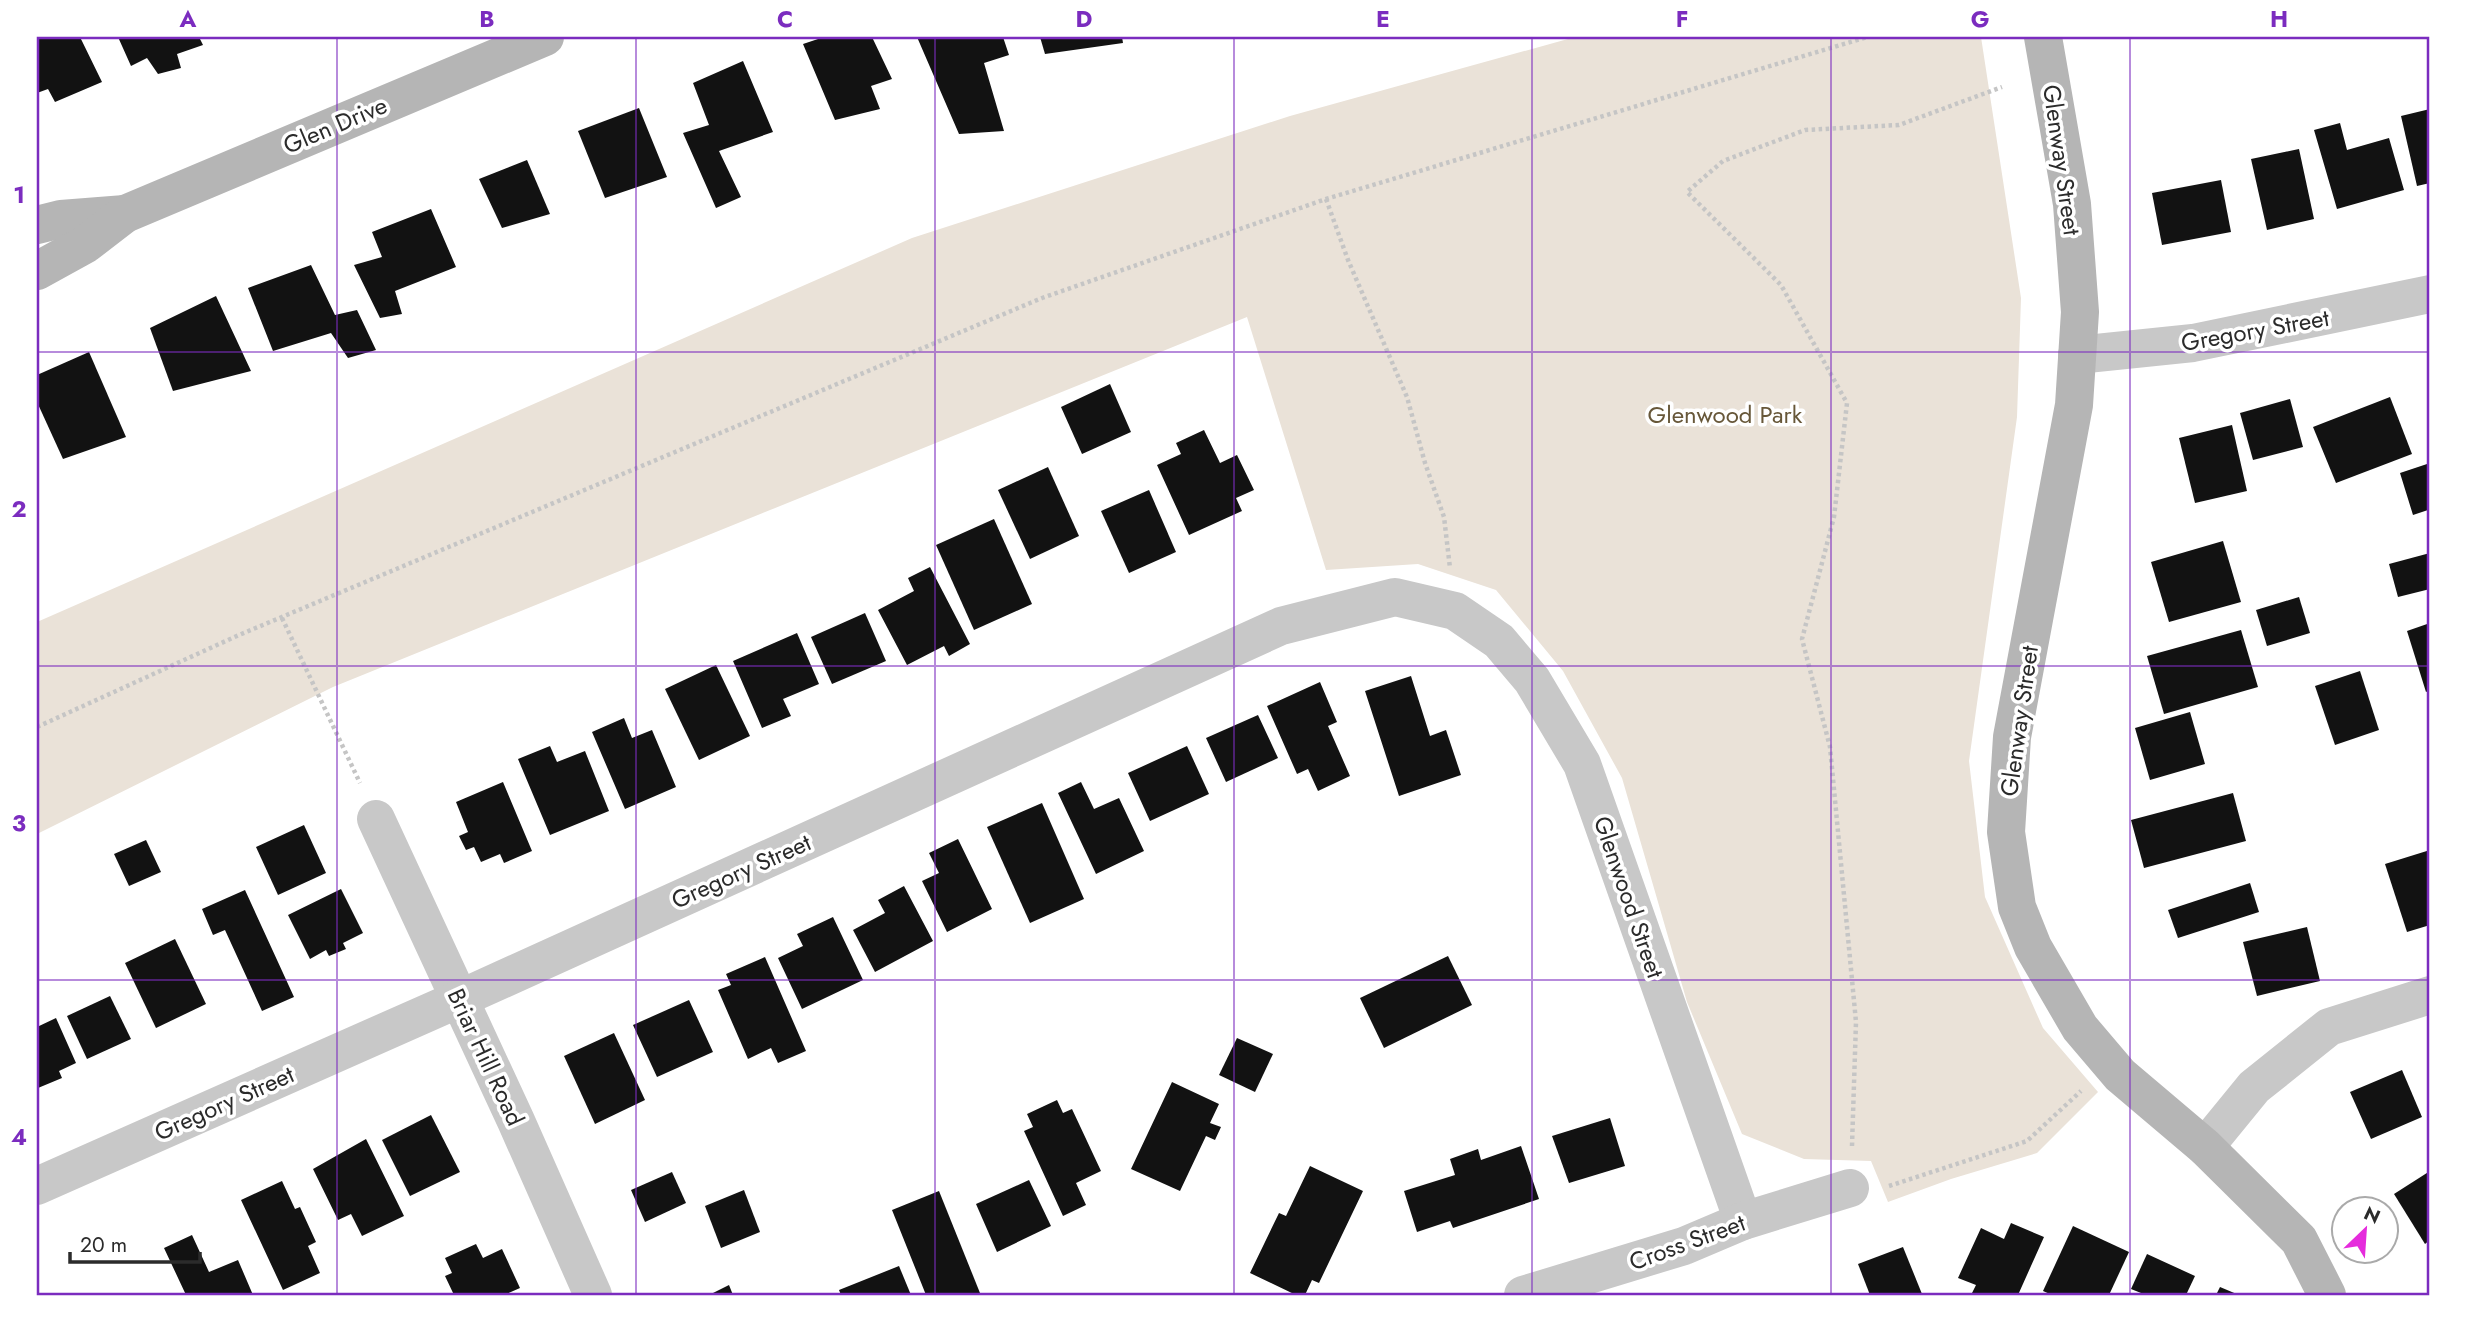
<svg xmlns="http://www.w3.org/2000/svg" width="2467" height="1332" viewBox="0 0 2467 1332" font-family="Jost,sans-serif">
<rect width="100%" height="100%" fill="#fff"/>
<polygon fill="#eae2d8" points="1575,37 1981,37 2021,298 2017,417 1969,761 1985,897 2043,1028 2098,1092 2037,1153 1951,1179 1888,1202 1871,1161 1804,1159 1742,1134 1687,1002 1622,778 1563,671 1496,590 1418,564 1326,570 1247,317 333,687 37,834 37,622 912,238 1290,116"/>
<g fill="#121212">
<polygon points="37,37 80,37 102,82 55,102 48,89 37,93"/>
<polygon points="118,37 199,37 203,45 177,54 181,68 158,74 147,58 131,66"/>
<polygon points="824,37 872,37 892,79 871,86 880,109 835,120 803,44"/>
<polygon points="917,37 1003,37 1009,55 984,63 1004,131 959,134"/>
<polygon points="1040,37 1122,37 1123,43 1045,54"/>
<polygon points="743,61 773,132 719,151 741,197 716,208 683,133 709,125 693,83"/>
<polygon points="639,108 667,177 605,198 578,131"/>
<polygon points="2430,109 2430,183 2417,186 2401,116"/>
<polygon points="2340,123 2347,150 2389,138 2404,190 2337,209 2314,130"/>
<polygon points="2299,149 2314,219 2267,230 2251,159"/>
<polygon points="527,160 550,214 502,228 479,179"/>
<polygon points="2221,180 2231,232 2162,245 2152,193"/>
<polygon points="431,209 456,267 395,291 402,314 380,318 354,265 382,257 372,232"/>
<polygon points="311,265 335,315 357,310 376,350 348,358 331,333 273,351 248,288"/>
<polygon points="216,296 251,371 173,391 150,328"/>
<polygon points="89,352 126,437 63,459 37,402 37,375"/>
<polygon points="1110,384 1131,432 1082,454 1061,407"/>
<polygon points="2390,397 2412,454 2336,483 2313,427"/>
<polygon points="2290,399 2303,447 2253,460 2240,413"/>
<polygon points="2232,425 2247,491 2195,503 2179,438"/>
<polygon points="1204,430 1220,463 1237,455 1254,490 1236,498 1242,511 1189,535 1157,465 1181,454 1176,443"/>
<polygon points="2430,463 2430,515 2428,510 2413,515 2400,473"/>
<polygon points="1048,467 1079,536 1030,559 998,490"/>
<polygon points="1149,490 1176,552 1129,573 1101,511"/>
<polygon points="994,519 1032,604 974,630 936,545"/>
<polygon points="2223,541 2241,602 2169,622 2151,562"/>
<polygon points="2430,553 2430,589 2398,597 2389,564"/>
<polygon points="930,567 970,644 949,656 944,646 907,665 878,610 914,591 908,578"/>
<polygon points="2299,597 2310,633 2267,646 2256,610"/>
<polygon points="865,613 886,661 832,684 811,637"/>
<polygon points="2430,623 2430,690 2426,692 2407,631"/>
<polygon points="2241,630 2258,687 2164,714 2147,656"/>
<polygon points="797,633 819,684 783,699 791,716 762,728 733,661"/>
<polygon points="716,665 750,736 699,760 665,689"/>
<polygon points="2360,671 2379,730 2335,745 2315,686"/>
<polygon points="1411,676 1430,736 1446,730 1461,775 1399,796 1365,691"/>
<polygon points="1320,682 1337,722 1328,726 1350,776 1318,791 1308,769 1297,774 1267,706"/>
<polygon points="2190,712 2205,764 2150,780 2135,728"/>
<polygon points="1258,715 1278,758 1226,782 1206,738"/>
<polygon points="624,718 632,738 652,730 676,787 625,809 592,732"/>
<polygon points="550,746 557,762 585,751 609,811 550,835 518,759"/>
<polygon points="1187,746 1209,794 1150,821 1128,773"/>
<polygon points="503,782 532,851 504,863 500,854 481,862 474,847 466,850 459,836 468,832 456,802"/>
<polygon points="1081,782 1094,809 1119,798 1144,851 1096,874 1058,793"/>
<polygon points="2233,793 2246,841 2144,868 2131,820"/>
<polygon points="1042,803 1084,899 1030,923 987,827"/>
<polygon points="304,825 326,873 278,895 256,847"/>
<polygon points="958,839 992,909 947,932 922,881 939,873 929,853"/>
<polygon points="146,840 161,872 129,886 114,854"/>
<polygon points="2430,850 2430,925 2407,932 2385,864"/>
<polygon points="2250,883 2259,912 2178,938 2168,910"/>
<polygon points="904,886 933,941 875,972 853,930 885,913 878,900"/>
<polygon points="341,889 363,933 343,943 346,949 329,956 326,950 310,959 288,915"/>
<polygon points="245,890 294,997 262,1011 225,930 213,935 202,909"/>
<polygon points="833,917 863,980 802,1009 778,958 803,946 797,934"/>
<polygon points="2307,927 2320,981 2257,996 2243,942"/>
<polygon points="175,939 206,1004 156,1028 125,963"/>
<polygon points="1448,956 1472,1005 1384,1048 1360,998"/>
<polygon points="765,957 806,1051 778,1063 771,1048 748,1059 718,990 731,985 726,974"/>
<polygon points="110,996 131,1039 87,1059 67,1016"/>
<polygon points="689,1000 713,1052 657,1077 633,1025"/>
<polygon points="56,1018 76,1063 59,1071 62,1078 38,1088 37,1027"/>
<polygon points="614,1033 645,1100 595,1124 564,1056"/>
<polygon points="1237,1038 1273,1054 1255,1092 1219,1075"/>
<polygon points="2402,1070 2422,1117 2371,1139 2350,1092"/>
<polygon points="1172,1082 1219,1104 1210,1123 1221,1127 1215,1140 1206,1136 1180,1191 1131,1169"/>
<polygon points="1057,1100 1063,1113 1072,1109 1101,1171 1076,1183 1086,1205 1063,1216 1024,1131 1033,1127 1027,1114"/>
<polygon points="431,1115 460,1172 410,1196 382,1140"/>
<polygon points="1610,1118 1625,1166 1569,1183 1552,1136"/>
<polygon points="366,1139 404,1216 362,1236 351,1214 338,1220 313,1169"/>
<polygon points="1521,1146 1539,1199 1453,1228 1450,1221 1417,1232 1404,1191 1455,1175 1450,1159 1478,1149 1481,1160"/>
<polygon points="1310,1166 1363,1191 1319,1283 1312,1280 1305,1295 1296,1295 1250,1273 1279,1213 1286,1216"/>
<polygon points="2430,1171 2430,1240 2425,1244 2394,1194"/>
<polygon points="672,1172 686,1203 645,1222 631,1190"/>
<polygon points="1029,1180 1051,1226 997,1252 976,1204"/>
<polygon points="282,1181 295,1209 300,1207 316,1242 308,1246 320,1273 283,1290 241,1200"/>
<polygon points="744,1190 760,1232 721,1248 705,1206"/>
<polygon points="939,1191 980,1293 974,1295 926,1295 892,1210"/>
<polygon points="2011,1223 2044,1237 2018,1295 1971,1295 1976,1285 1958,1278 1981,1228 2004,1239"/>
<polygon points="2073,1226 2129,1252 2109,1295 2052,1295 2043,1291"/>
<polygon points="192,1235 209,1272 238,1260 253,1295 186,1295 164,1248"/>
<polygon points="476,1244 483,1258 502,1249 520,1288 504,1295 454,1295 445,1276 452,1273 445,1258"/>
<polygon points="1903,1247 1922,1294 1870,1295 1858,1264"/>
<polygon points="2147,1254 2195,1276 2186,1295 2146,1295 2131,1289"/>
<polygon points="899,1266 911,1295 841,1295 839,1290"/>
<polygon points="729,1285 733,1295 709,1295"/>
<polygon points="2220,1287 2239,1295 2216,1295"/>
</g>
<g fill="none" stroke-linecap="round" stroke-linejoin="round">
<g stroke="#c5c5c5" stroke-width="4.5" stroke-dasharray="3.5 3.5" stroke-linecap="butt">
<polyline points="1326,199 1348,260 1407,397 1425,463 1444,517 1450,568"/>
<polyline points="282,618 360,783"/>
<polyline points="37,727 239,635 1042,298 1326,199 1867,37"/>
<polyline points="1852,1146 1856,1022 1830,747 1802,639 1834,517 1847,403 1781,285 1687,192 1723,161 1805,130 1899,125 2002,87"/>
<polyline points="1889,1186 2027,1141 2081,1091"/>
</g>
<g stroke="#c8c8c8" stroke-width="38">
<polyline points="2077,355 2193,343 2430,294"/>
<polyline points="376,819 516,1121 593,1295"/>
<polyline points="2205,1147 2254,1087 2329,1027 2430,995"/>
<polyline points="37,1186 459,999 1281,626 1395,597 1455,611 1499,641 1532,680 1582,764 1743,1221"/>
<polyline points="1523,1295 1684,1246 1743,1221 1850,1188"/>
</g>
<g stroke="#b5b5b5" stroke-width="38">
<polyline points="2043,37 2072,204 2080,312 2074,405 2012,737 2006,832 2017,907 2033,947 2080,1028 2120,1075 2205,1147 2299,1240 2327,1295"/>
<polyline points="37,225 61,219 125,214"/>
<polyline points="37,271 86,244 125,214 545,37"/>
</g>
</g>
<path fill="none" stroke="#7b2cbf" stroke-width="2" stroke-opacity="0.55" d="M337 37V1295M636 37V1295M935 37V1295M1234 37V1295M1532 37V1295M1831 37V1295M2130 37V1295M37 352H2430M37 666H2430M37 980H2430"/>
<g text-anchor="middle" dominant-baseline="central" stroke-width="7" stroke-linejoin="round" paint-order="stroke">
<g font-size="24" fill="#2b2b2b" stroke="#fff">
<text transform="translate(335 125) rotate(-23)">Glen Drive</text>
<text transform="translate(2062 160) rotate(82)">Glenway Street</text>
<text transform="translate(2255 330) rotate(-10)">Gregory Street</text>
<text transform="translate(2019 721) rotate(-82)">Glenway Street</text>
<text transform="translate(741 871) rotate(-24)">Gregory Street</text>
<text transform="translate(1629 897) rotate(71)">Glenwood Street</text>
<text transform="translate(486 1057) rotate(65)">Briar Hill Road</text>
<text transform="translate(224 1103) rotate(-24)">Gregory Street</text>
<text transform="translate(1687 1242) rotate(-20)">Cross Street</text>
</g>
<g font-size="24" fill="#675739" stroke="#fff">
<text x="1725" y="414">Glenwood Park</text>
</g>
</g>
<rect width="2467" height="1332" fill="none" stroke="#ffffff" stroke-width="77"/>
<g transform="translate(2365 1230) rotate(25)"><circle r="33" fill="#ffffff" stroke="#aaaaaa" stroke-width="2"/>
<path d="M0-5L12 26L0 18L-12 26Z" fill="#e52bdc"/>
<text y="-10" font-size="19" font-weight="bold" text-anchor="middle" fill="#2b2b2b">N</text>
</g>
<path d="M70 1252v10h130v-10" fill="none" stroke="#2b2b2b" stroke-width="3.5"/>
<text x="80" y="1252" font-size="21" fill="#2b2b2b" stroke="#ffffff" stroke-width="5" paint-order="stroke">20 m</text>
<rect x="38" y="38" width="2390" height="1256" fill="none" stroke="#7b2cbf" stroke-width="2.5"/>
<g font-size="23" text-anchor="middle" font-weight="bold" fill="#7b2cbf">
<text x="188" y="27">A</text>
<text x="487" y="27">B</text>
<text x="785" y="27">C</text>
<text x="1084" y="27">D</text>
<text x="1383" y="27">E</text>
<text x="1682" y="27">F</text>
<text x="1980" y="27">G</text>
<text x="2279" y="27">H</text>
<text x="19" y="203">1</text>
<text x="19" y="517">2</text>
<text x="19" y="831">3</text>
<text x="19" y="1145">4</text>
</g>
</svg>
